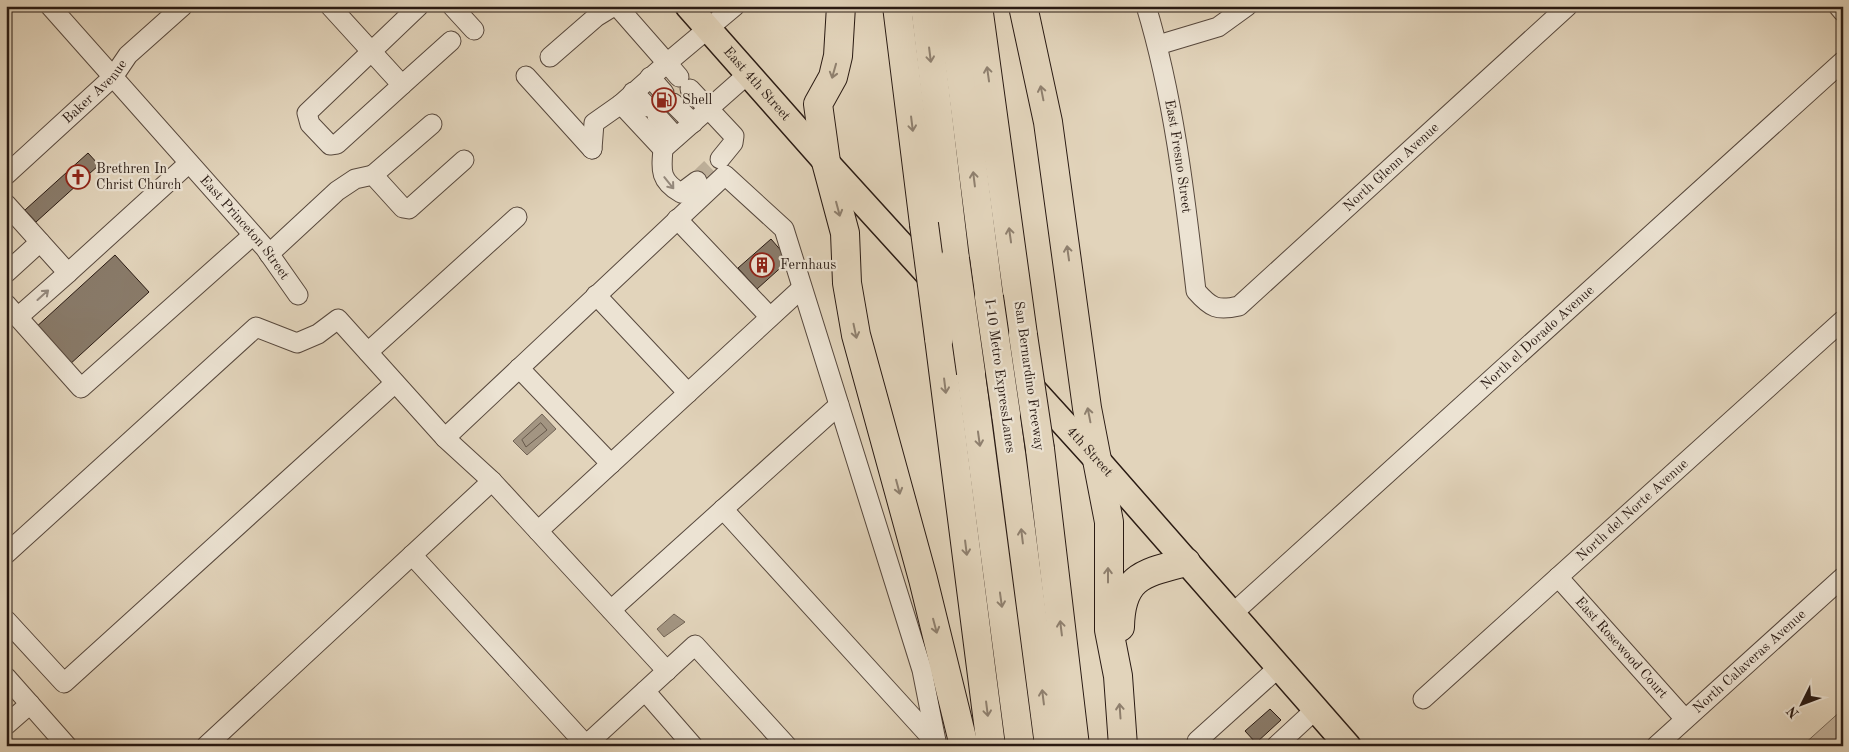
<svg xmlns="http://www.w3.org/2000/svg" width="1849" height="752" viewBox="0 0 1849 752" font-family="'Old Standard TT',serif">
<rect width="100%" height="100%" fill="#e2d4bb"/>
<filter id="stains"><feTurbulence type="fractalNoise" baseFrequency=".004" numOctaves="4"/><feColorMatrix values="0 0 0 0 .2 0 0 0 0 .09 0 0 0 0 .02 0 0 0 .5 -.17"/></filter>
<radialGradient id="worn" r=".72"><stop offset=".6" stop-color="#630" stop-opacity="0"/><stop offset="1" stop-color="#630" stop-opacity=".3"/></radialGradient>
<polygon fill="#c3b49e" stroke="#766758" points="1843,709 1843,746 1802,746"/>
<g fill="#a39582" stroke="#726456">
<polygon points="542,414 556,429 527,455 513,441"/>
<polygon points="674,614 685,622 664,637 657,629"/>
</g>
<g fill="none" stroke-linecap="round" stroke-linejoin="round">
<polygon stroke="#66584a" stroke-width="1" points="541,423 547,430 526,447 522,440"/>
</g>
<g fill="#897b6a" stroke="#291a13">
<polygon points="88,153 99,165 36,222 25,210"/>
<polygon points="771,239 784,254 787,262 757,289 738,268"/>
<polygon points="115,255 149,292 68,366 34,329"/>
<polygon points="1270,709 1281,720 1256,743 1245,731"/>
</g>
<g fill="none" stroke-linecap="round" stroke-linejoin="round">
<polyline stroke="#bdaf99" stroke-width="19" stroke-dasharray="19 9" stroke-linecap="butt" points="697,181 720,159"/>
<g stroke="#57483d" stroke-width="21">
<g id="minor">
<path id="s1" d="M50 6 265 248 298 295"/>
<polyline points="330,6 402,85 451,41"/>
<polyline points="452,6 474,30"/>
<polyline points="617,6 667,63 735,6"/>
<path id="s2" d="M1146 6C1174 98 1185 196 1196 291 1211 308 1217 311 1239 306L1568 6"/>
<polyline points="1838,6 1843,12"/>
<polyline points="1158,45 1218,27 1247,6"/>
<polyline points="550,57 596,17 614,6"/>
<polyline points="526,76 592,149"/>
<polyline points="650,77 664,93"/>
<polyline points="402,85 337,144 330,145 310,124 307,113 419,6"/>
<polyline points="690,89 734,136 733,143 720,159"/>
<polyline points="633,92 648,107"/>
<polyline points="673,103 693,123"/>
<polyline points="621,104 663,149 748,74"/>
<polyline points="657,116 676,137"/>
<polyline points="592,149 594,123 621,104 667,63 679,77"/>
<path d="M663 149C661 171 660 181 681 193L697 181"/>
<path id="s3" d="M6 175 113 77 128 55 183 6"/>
<polyline points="373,175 432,124"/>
<polyline points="6,204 68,273 189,163"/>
<polyline points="677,219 770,317"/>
<polyline points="269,254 337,191 355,179 373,175 403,208 409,209 464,160"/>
<polyline points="6,273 40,242"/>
<polyline points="596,295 688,393"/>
<polyline points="6,304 81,388 253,235"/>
<polyline points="18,317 68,273"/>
<polyline points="368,352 517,217"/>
<polyline points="519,368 611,464"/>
<polyline points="492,481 667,671"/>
<polyline points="723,509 936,743"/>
<polyline points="538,531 802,288"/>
<polyline points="6,554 256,327 297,343 318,334 338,319 445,438"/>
<polyline points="412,555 586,745 695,645 787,746"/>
<path id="s4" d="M1558 577 1685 719"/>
<polyline points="611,610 839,405"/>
<path id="s5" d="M1232 614 1843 61"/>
<polyline points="6,620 64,683 395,383"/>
<polyline points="6,677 67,746"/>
<polyline points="645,691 693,746"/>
<path id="s6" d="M1423 699 1843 320"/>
<polyline points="6,725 30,704"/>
<polyline points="206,746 492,481 445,438 725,175 784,229 922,670 937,746"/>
<polyline points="1201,746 1197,741 1279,667"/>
<polyline points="1276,746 1316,709"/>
<path id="s7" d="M1656 746 1843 577"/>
</g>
</g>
<g stroke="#291a13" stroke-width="28">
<g id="major">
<path id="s8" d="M688 6 826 162 1099 462 1348 746"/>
</g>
</g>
<g stroke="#291a13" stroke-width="30">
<g id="highway">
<polyline points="841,6 838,56 833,77 818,104 826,162 845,233 847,283 856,335 923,579 964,746"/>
<polyline points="897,6 924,224"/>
<polyline points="925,6 955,259"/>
<polyline points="952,6 989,297"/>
<polyline points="978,6 1023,335"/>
<polyline points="1023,6 1048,122 1087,408 1109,522 1109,630 1118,676 1123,746"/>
<polyline points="939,338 991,746"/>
<polyline points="971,373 1020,746"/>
<polyline points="1006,414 1049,746"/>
<polyline points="1040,449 1075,746"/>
<path d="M1120 627C1121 576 1144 573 1186 562"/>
</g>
</g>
<use href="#minor" stroke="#ece3d3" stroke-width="19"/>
<use href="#major" stroke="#e2d4bb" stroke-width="25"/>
<use href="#highway" stroke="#e2d4bb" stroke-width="28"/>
<g stroke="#291a13" stroke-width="30" stroke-linecap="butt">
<g id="highway-bridge">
<polyline points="924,224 939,338"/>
<polyline points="955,259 971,373"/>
<polyline points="989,297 1006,414"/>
<polyline points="1023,335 1040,449"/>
</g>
</g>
<use href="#highway-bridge" stroke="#e2d4bb" stroke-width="28"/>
</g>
<defs><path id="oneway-shaft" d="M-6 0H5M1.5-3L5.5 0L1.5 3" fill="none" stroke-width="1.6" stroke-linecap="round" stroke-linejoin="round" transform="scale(1.25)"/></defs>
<g stroke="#8f806f">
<use href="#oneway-shaft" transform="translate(930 55) rotate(83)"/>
<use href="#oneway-shaft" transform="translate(834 71) rotate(106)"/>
<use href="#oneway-shaft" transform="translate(988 74) rotate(-98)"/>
<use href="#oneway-shaft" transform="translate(1042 93) rotate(-101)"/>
<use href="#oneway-shaft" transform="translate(912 124) rotate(83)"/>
<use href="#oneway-shaft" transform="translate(974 179) rotate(-97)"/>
<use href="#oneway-shaft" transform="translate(838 209) rotate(75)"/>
<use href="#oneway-shaft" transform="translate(1010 235) rotate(-98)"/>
<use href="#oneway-shaft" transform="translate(1068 253) rotate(-98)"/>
<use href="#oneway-shaft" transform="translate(855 331) rotate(78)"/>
<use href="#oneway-shaft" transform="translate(945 386) rotate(83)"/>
<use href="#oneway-shaft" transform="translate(1089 415) rotate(-101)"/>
<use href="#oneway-shaft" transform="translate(979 439) rotate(82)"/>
<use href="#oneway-shaft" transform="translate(898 487) rotate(75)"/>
<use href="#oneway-shaft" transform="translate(1022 536) rotate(-97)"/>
<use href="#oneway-shaft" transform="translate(966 548) rotate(83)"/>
<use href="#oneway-shaft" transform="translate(1108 575) rotate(-90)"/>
<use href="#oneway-shaft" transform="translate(1001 600) rotate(82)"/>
<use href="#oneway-shaft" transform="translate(935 626) rotate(75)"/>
<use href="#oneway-shaft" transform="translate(1061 628) rotate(-97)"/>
<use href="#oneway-shaft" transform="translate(1043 697) rotate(-97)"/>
<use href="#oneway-shaft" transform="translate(987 709) rotate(83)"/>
<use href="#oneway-shaft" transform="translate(1120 711) rotate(-94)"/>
</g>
<g stroke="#94897d">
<use href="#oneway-shaft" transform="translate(669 183) rotate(51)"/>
<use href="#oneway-shaft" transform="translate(43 295) rotate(-42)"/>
</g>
<defs>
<g id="fuel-ring" transform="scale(1.25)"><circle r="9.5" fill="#ece3d3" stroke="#8f2418" stroke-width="1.5"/><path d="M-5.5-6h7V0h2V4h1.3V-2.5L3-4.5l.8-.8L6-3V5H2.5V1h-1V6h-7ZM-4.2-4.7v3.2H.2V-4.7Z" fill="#8f2418"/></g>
<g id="church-ring" transform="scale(1.25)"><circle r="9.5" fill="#ece3d3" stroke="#8f2418" stroke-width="1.5"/><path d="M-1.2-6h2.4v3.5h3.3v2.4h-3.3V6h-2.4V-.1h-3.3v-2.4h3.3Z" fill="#8f2418"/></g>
<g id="building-ring" transform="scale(1.25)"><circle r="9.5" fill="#ece3d3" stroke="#8f2418" stroke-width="1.5"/><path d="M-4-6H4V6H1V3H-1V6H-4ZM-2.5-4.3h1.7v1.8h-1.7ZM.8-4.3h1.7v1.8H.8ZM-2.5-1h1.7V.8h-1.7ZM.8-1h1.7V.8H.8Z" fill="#8f2418"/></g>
</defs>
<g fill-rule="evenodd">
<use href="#fuel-ring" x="664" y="100"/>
<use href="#church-ring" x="78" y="177"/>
<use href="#building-ring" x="762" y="265"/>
</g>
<g text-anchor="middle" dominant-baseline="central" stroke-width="4.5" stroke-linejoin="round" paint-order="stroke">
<g font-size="14" fill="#291a13" stroke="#ece3d3">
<text stroke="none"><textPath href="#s8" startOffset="104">East 4th Street</textPath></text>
<text stroke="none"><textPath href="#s3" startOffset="122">Baker Avenue</textPath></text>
<text stroke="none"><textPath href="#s2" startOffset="154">East Fresno Street</textPath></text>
<text stroke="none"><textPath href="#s2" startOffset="545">North Glenn Avenue</textPath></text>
<text stroke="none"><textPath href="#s1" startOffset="295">East Princeton Street</textPath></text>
<text stroke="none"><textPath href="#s5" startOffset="412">North el Dorado Avenue</textPath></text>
<text transform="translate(1000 376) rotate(82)">I-10 Metro ExpressLanes</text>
<text transform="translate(1029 376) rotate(82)">San Bernardino Freeway</text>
<text stroke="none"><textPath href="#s8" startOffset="600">4th Street</textPath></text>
<text stroke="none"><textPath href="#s6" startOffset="282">North del Norte Avenue</textPath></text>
<text stroke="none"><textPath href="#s4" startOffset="95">East Rosewood Court</textPath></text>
<text stroke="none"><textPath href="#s7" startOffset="126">North Calaveras Avenue</textPath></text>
</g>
<g font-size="14" fill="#291a13" stroke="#ece3d3" text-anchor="start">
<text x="682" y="100">Shell</text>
<text x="96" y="169">Brethren In<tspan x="96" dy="16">Christ Church</tspan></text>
<text x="780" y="265">Fernhaus</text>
</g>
</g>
<rect width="1849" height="752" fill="none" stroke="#e2d4bb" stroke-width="25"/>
<rect x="8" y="8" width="1834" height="737" fill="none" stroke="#291a13" stroke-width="2.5"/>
<rect x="12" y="12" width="1824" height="727" fill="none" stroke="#291a13"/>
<g transform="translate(1802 704) rotate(228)" stroke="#ece3d3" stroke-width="4" paint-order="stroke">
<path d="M0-4L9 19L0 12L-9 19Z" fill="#291a13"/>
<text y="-8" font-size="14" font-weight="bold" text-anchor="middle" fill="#291a13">N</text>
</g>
<rect width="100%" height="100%" filter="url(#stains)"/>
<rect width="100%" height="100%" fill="url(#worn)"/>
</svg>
